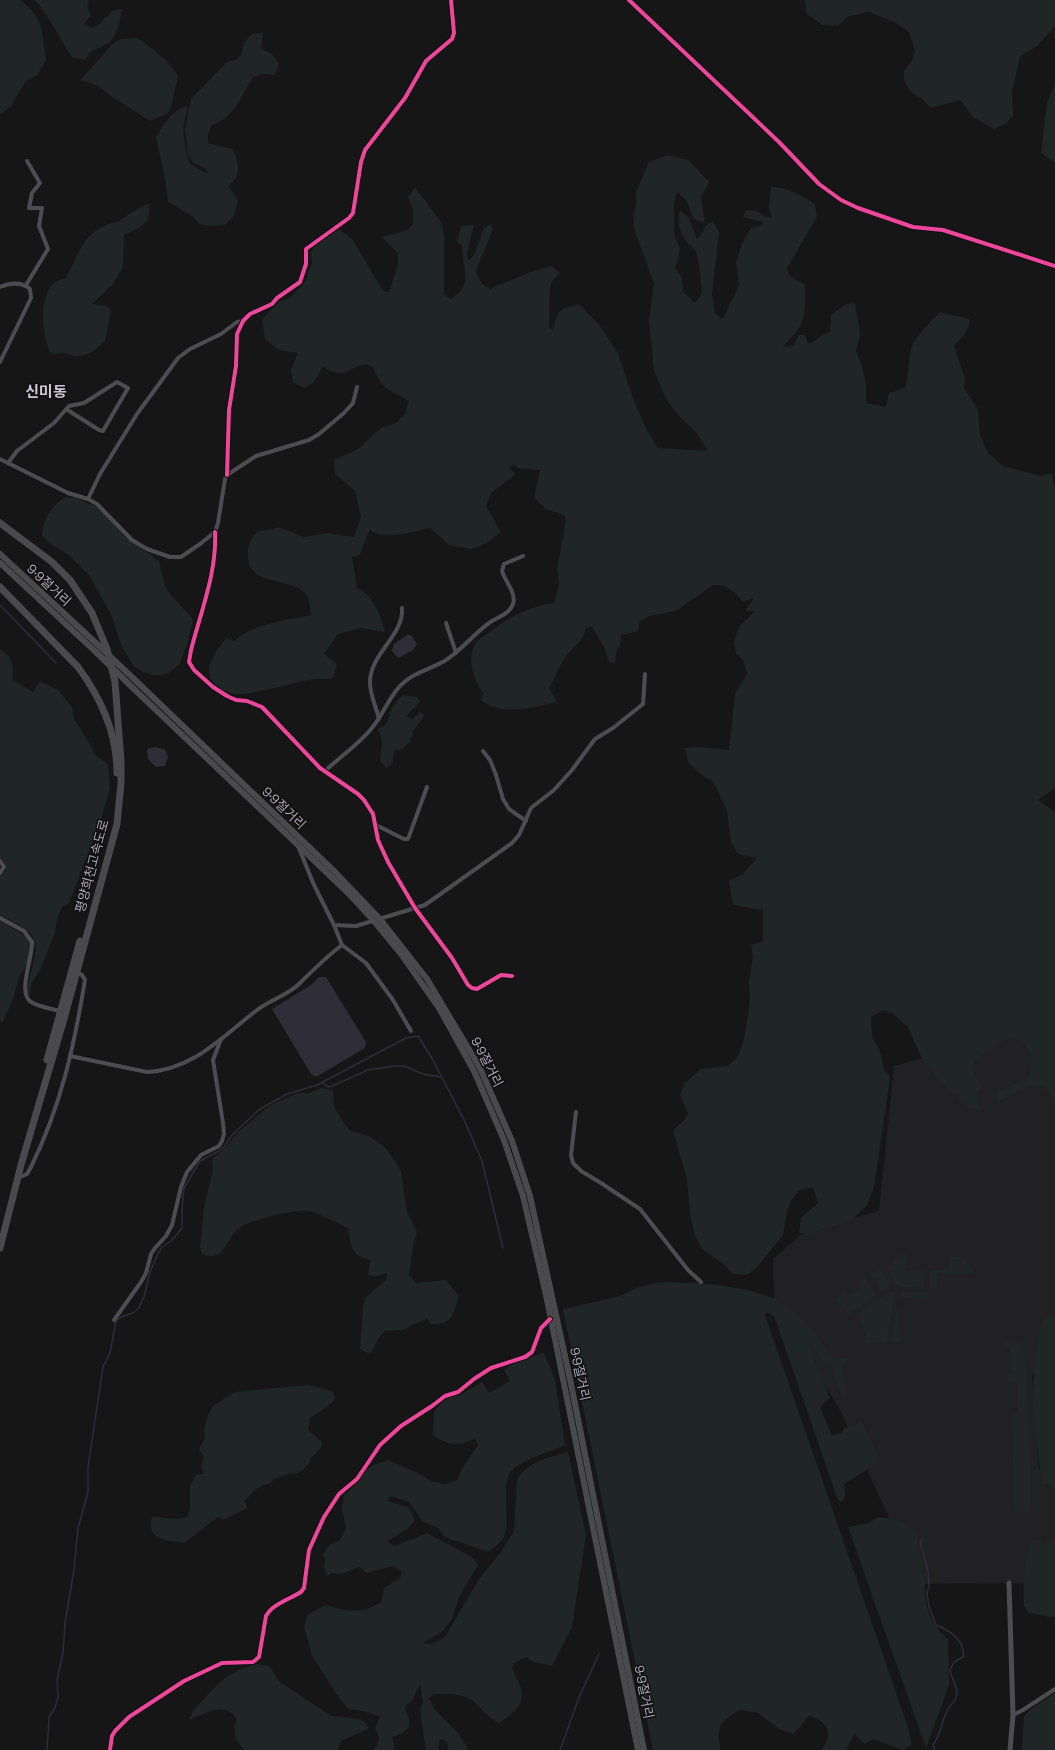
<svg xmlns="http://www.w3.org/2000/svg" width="1055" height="1750" viewBox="0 0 1055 1750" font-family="'Space Grotesk','Noto Sans KR',sans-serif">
<rect width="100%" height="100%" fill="#161616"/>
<polygon fill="#212022" points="1021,1032 1055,1094 1055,1333 1032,1376 1039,1469 1055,1474 1055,1552 1031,1583 919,1584 840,1410 774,1301 773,1259 807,1229 879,1211 894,1066"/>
<g fill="#202625">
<polygon points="0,0 20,0 32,10 41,26 46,61 37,75 25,82 11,106 0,115"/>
<path d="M35 0H89L87 6 91 15 84 24 92 28 98 25 113 10 122 9C120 21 117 39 105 45 93 51 93 48 85 60L73 58C59 39 50 17 35 0Z"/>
<polygon points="805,0 1055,0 1055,26 1038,45 1020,57 1012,92 1013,116 1005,124 994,129 974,118 960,100 931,108 922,99 910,91 904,80 904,71 912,61 915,51 909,32 896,23 869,12 849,16 837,26 822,25 806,13"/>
<path d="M263 33 261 48 273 55 279 64 275 75 262 74 253 77C242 95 234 118 212 125L208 134V143L232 149C237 156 240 167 237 176 236 179 231 183 229 186L238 201 234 216 225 225 208 226 200 224 192 216 168 202 165 177 156 138C162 125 173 110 186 106L188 109C180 128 184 144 190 164L208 174 205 168 194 163 188 155 185 129 191 99 227 62 237 59 241 55 244 43 252 34Z"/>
<path d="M137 38C152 48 168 59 178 76L171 107 167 114 150 121 111 96 100 87 89 82 80 81 113 43 121 39Z"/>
<polygon points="1055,85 1055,163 1041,153 1047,102"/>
<path d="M668 155 688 160 709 182 701 198 705 223 694 219 687 202 677 191 674 204V234L680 248 678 260 675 268 682 278 683 292 695 303 702 293C701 279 700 265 696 252 694 248 690 246 687 242 679 233 677 222 680 210L689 218 697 239 703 232 705 226 713 221 719 233 712 295 715 313 723 319 739 285 736 262 742 244 751 228 762 225 763 222 743 217 746 210 757 211 765 217 772 218 769 208 771 187C787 186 802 196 815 204L817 217 787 268 790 276 805 285C805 300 807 319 797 331 793 337 787 341 783 347L793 346 799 335H805L808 344C818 341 821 333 830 332L831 315 846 304 855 303 860 334 856 351 862 366 866 385V403L886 407 889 393 905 388C909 376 908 365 910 353 913 337 930 323 940 312L970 319C969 330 962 338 954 346L965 379 964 388 978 409 980 436 988 453 1003 466 1041 476 1052 473 1055 490V788L1038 800 1055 812V1103L1048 1091 1040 1085 1030 1087 997 1102V1091L1029 1078 1032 1057 1024 1043 1011 1038 998 1043 974 1062 973 1070 977 1080 984 1086 977 1092 978 1102 981 1110 970 1109 937 1079 932 1069 923 1061 908 1027 892 1013 883 1010 871 1017 872 1035 881 1055 884 1071 889 1074V1085L874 1187 867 1205 852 1220 811 1233H799L801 1218 818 1203 813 1187 798 1191 791 1201 787 1212 783 1235 758 1266 747 1275 733 1274 725 1265 703 1250 695 1236 690 1214 687 1179 673 1131 684 1120 688 1113 680 1095 685 1083 701 1069 728 1066 738 1056 744 1040 750 1002 749 981 753 957 751 945 763 941V910L733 905 729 881 743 874 757 858 738 854 731 842 727 810 713 781 703 776 688 762 685 748C700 746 714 749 729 750L735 694 747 674 743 660 736 653 734 642 740 626 755 611H745L754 598 743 602C736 592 726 584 713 585L676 611 649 616 640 621 638 631 621 635 620 647 617 648 615 664 609 662 604 647 592 627 586 628C584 641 571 649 564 659 558 668 555 679 549 688L557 702C532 707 502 717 481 700L483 694C474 678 465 658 477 641 480 638 486 635 490 632 511 616 527 607 554 603L559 585 557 568 566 521 564 515 546 509 534 498 540 470 518 468 513 464 509 468 516 474 491 493 486 506 501 532 485 544 471 549 449 545 430 528C415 531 381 542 370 529L360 554 356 557 352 556 357 588C373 594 381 617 385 632L361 628 338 634 324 654 337 664 333 678C324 680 316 678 308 680 290 683 246 698 230 693 224 692 219 688 215 684 200 671 217 650 226 638L234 641C254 623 286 621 311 615 310 607 310 598 304 592 286 577 244 586 248 551 248 545 253 536 257 532 264 529 271 531 278 527L304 537 326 533 354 537 361 517 355 491 335 474 334 460 358 449 381 428 396 423 405 414 409 401C391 389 382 391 373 367L366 364C343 369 348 380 323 367L313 383 304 388 293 382 291 370 298 353 279 350 265 339 262 319 280 301 290 298 306 281 309 270 312 265 311 251 323 238 339 229 353 240 383 291 389 292 398 264V253L382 237 408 230 413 224V209L408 197 415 187 441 222 444 235V294L450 299C475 285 462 269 462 246L457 241 461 226 474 225 467 252 468 261 474 255 484 228 490 224 493 229 476 271 482 284 490 289 528 273 552 266 560 273 551 283 550 287 549 327 553 330C558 308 558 310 579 304L600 326 618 353 634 401 647 430 658 448 708 451 696 432 679 416 666 399 654 371 649 320 654 283 635 232 633 215 636 206V192L649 162Z"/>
<path d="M149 204C151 226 140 227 124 235L123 267 112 285 92 304 107 306 111 310 105 341 95 350 85 355 75 357 64 353 51 354C42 337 37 292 57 281 60 279 64 279 66 278 76 260 81 239 100 228 106 224 114 223 120 220 130 214 138 207 149 204Z"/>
<path d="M65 497 76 498 95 506 108 516 124 536 159 561 165 586 170 594 193 619 188 641 180 664 169 673 163 675H153L143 672 134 666 122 647 111 614 89 575 68 554 54 546 42 536C42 521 52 505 65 497Z"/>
<path d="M0 649C13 658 14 665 12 680L33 692 40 681 58 690 72 707 74 719 90 744 95 755 108 764 110 789 100 822 69 903 62 907 57 918 55 933 40 970 31 984 30 996H28C26 987 29 980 31 972 42 933 32 932 0 915V875L6 871 4 861 0 858Z"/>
<path d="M403 695 417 697 420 702 406 716 413 719 420 712 425 715 413 731 410 742 402 749 394 751 393 762 386 768 380 761C381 751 385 737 377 730 394 721 386 717 394 705 396 701 400 698 403 695Z"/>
<path d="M0 921C11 927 23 932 31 943L27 964 19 977 13 999 2 1023 0 1020Z"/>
<path d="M321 1088 333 1090 334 1107 349 1130 369 1136 386 1148 401 1171 407 1212 417 1232 413 1246 409 1275 416 1283 446 1280 459 1296C452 1316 454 1324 431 1324L427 1319 410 1326 404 1330 385 1331 378 1339 372 1352 367 1353 360 1349 363 1305 366 1297 386 1280 387 1273 376 1276 368 1275 370 1260C350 1255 351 1246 348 1228 338 1224 317 1212 308 1211 294 1209 248 1220 237 1230 225 1241 224 1263 202 1254L200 1248 204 1207 213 1170 212 1162 213 1158 225 1148 237 1133 269 1106 299 1092 307 1094Z"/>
<polygon points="902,1254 906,1254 906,1271 924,1271 924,1288 902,1287 895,1284 887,1267"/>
<polygon points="949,1257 963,1257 975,1273 937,1273 937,1288 930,1288 930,1270 949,1270"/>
<polygon points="880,1268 889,1284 889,1287 884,1291 881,1290 870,1274"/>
<polygon points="865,1278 877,1295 848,1315 835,1299 846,1290 849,1294 859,1291 860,1289 856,1283"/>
<path d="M655 1283C690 1281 751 1285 782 1303 791 1308 800 1317 808 1325 818 1335 824 1349 834 1359L848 1357 850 1359 842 1366 847 1397 844 1398 836 1382 833 1367 830 1363H824L812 1346V1355L830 1398 820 1407 832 1436 842 1432 844 1428 852 1427 861 1421 876 1451 879 1462 844 1484 845 1496 842 1502 838 1500 774 1316 767 1312 765 1315 910 1733 911 1745 903 1750 873 1739 865 1744 854 1734 846 1750H822C834 1731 828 1723 809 1715L800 1727 793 1734 779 1729 758 1713 740 1710C721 1721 715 1727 721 1750H653L563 1309 620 1296 637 1288Z"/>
<polygon points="893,1291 895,1292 895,1296 886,1342 864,1344 863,1343 868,1340 867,1339 857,1313 886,1294"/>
<polygon points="901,1292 928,1292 928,1299 901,1298"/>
<polygon points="898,1304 901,1342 891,1342 891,1341"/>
<path d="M1051 1315 1055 1316V1488L1042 1483C1035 1429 1026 1369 1044 1317Z"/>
<polygon points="1014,1341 1019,1342 1023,1349 1026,1362 1031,1485 1030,1509 1029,1512 1014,1513 1012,1415 1016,1414 1018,1409 1017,1383 1008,1380 1008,1374 1012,1374 1010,1348 1004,1348 1004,1342"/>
<path d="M544 1353 555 1380 565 1445C550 1452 524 1459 512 1470 500 1482 511 1520 504 1537 501 1543 493 1548 488 1552L445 1537 438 1528 422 1521 409 1502 391 1496 388 1501 409 1508 415 1520 407 1529 387 1542 395 1546 427 1533 472 1557 478 1565 459 1597 452 1619 442 1632 423 1643 431 1644 445 1637 479 1579 501 1552 514 1531 517 1480C526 1462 550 1457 568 1452L586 1535 572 1627 552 1666 534 1662 526 1657 515 1663 512 1668C514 1675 519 1681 521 1688 526 1704 511 1715 499 1723 485 1717 480 1704 468 1698 459 1693 444 1694 434 1694L429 1698 435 1710 458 1733 468 1748 466 1750H449L446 1741 440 1739 438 1750H426L420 1710 423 1702 420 1684 412 1701 406 1705 405 1709 409 1718V1727L401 1734 392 1737 395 1750H374C380 1741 380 1737 375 1728L380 1717 368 1712 349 1709 340 1699 312 1656 304 1627 307 1615 326 1605C347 1611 361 1615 381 1602L384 1588 400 1578 402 1572 393 1566 366 1573 360 1567C346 1570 347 1576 331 1573L327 1576 324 1567 325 1560 323 1555 330 1544 339 1541 346 1529 342 1508 344 1495 357 1483 364 1470 374 1465 388 1460 416 1472 433 1482 445 1484 457 1480 463 1467 478 1445 475 1439C458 1446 449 1446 433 1435L434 1412 442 1402 448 1397 460 1395 482 1382 489 1393 510 1381 504 1370 515 1361Z"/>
<path d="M308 1385 332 1391 335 1397C332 1407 318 1411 310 1418L308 1430 322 1442 321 1448 310 1459V1462L303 1470 295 1474 291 1473 273 1479 272 1482C259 1486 253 1491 245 1501L247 1508 223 1520 218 1517 184 1543C167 1540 146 1541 152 1517 165 1517 177 1522 188 1516L190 1508V1486L196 1475 204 1474 201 1467 204 1457 199 1449 205 1438 204 1430 207 1417 213 1406 235 1392Z"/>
<path d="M878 1517 896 1519 906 1523 915 1530 918 1535 917 1548 922 1559 921 1574 925 1578C924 1604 928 1622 948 1639L949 1685 926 1748 848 1527 869 1523Z"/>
<path d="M1040 1539 1042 1544 1055 1541V1616L1050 1617 1029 1613 1024 1606C1023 1585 1023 1560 1032 1541Z"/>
<path d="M257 1664 269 1666 280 1682 331 1716 360 1719 366 1723 368 1729 341 1741 338 1750H244L236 1739 234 1725 237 1720C226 1700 205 1714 189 1720 192 1710 198 1705 205 1698 221 1680 232 1670 257 1664Z"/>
<polygon points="1055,1693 1055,1750 1022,1750 1024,1716 1031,1709"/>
</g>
<g fill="#2e2d38">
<polygon points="407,635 411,635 417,644 413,650 400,657 397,657 392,651 394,644"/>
<polygon points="156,747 165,750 168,757 165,766 156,767 148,759 147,750 149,748"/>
<polygon points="319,977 326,977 366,1042 365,1048 316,1077 311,1074 272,1009 311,985"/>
</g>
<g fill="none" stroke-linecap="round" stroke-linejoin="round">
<g stroke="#2e2d38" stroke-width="1.5">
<polyline points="0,605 56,663"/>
<polyline points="322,1083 329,1087 332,1086 368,1070 394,1066 404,1066 423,1074 441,1077"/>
<path d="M924 1538 920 1542 928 1571 929 1585 927 1594 929 1607 936 1625C950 1630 966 1642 963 1657L954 1662 950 1670C951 1678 958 1687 957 1694 956 1700 952 1703 949 1708 941 1719 942 1733 933 1745L935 1750"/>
<polyline points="47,1750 49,1717 55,1708 58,1697 57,1680 63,1653 65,1623 74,1570 78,1528 88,1492 88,1467 103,1367 110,1353 116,1321 121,1317 133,1313 138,1309 144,1297 150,1272 158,1254 162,1247 172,1240 182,1228 182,1208 184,1188 200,1161 219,1151 224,1147 232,1135 260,1109 287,1094 317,1085 406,1038 418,1036 433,1060 464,1120 482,1161 503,1248"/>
<polyline points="560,1750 580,1695 599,1654"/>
</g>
<g stroke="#4d4c50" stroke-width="4">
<polyline points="629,0 779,142 819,184 841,200 858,208 913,227 943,230 1055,266"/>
<polyline points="26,285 48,249 39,226 42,208 29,208 32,193 40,183 27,161"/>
<path d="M0 287C10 283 21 281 30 289L31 298 0 362"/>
<polyline points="0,459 68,493 88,499 97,504 132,540 147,549 170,557 181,557 200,544 215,532 218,523 225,479 227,475 256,456 309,440 319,434 344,413 353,403 357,387"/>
<polyline points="8,463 17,451 54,423 69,406 84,403 117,382 128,388 103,431 99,430 66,409"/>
<polyline points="227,475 229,410 236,366 237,334 243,321 250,314 272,304 277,298 300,282 306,264 306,249 349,218 353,213 361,162 365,150 405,98 426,61 452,39 454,33 451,0"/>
<polyline points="88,499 100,474 137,414 178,358 190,349 221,334 237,322 243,321"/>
<path d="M215 532C217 572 201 611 191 650L189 662 194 670 213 687 227 696 236 700 247 701 262 707 320 768 358 794 364 800 373 814 378 840 388 862 415 908 452 958 468 985 472 988 477 989 501 975 512 976"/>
<polyline points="446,623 456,653"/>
<path d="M379 719C376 706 369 693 370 680 372 652 404 635 402 608"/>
<polyline points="483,751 490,760 496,775 503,799 509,809 526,821"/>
<path d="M325 771C341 756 358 745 372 728 386 711 392 687 413 676 423 670 435 667 446 660 463 649 475 632 492 621 499 617 510 613 513 604 517 594 505 581 502 571L504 564 523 556"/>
<polyline points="376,825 404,839 408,839 427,787"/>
<polyline points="298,846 314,885 334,925 356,926 425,905 512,843 519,835 531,808 554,790 572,770 595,739 613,728 643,704 645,674"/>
<polyline points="0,861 4,867 0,873"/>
<path d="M0 918 24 931 32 942C33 957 17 993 31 1002 39 1007 51 1009 61 1011"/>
<polyline points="334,925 342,945 366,963 393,1000 411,1031"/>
<path d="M70 1056 147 1072C193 1070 223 1036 257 1010 270 1000 288 995 299 984 313 970 326 957 342 945"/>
<polyline points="576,1112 571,1155 573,1163 581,1171 601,1183 640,1209 688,1270 701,1282"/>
<path d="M18 1178 27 1174 31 1167C61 1106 74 1047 85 980L82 975 77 972"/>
<polyline points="114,1320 141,1282 146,1273 151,1254 155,1248 166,1236 172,1225 181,1187 187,1172 201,1155 219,1146 222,1141 224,1134 223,1123 213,1060 221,1039"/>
<polyline points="1013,1715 1023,1710 1055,1689"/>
<path d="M110 1750 112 1736 115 1731 129 1717 184 1681 222 1663 253 1662 259 1657 266 1616C272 1604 290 1599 301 1592L304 1588 309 1550 324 1517 339 1494 357 1479 380 1445 401 1426 432 1406 445 1396 458 1392 474 1379 491 1368 525 1357 532 1352 541 1328 550 1319"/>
</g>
<polyline stroke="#4d4c50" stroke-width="5" points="1009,1583 1013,1715 1010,1750"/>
<g stroke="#4a494c" stroke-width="6">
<polyline points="0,554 97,644"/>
<polyline points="0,563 97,653"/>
<polyline points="134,679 334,871 380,919 427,979 480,1068 512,1141 530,1196 570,1379 644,1750"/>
<polyline points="134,689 299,846 350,895 374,921 401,954 439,1008 474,1071 504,1140 523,1196 546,1295 638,1750"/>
</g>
<g stroke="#4a494c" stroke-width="7">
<polyline points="0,523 52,562 70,580 92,613 107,649 115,682 121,761 121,783 117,824 64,1019 21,1165 0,1248"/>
<path d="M0 587 78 667C101 698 117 734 117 773"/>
<polyline points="47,1060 80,941"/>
</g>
<g stroke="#4a494c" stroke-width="6">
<polyline points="97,644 134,679"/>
<polyline points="97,653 134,689"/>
</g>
<g stroke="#111012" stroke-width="6">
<g id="cycleway">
<polyline points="629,0 779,142 819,184 841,200 858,208 913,227 943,230 1055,266"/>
<polyline points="227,475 229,410 236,366 237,334 243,321 250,314 272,304 277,298 300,282 306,264 306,249 349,218 353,213 361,162 365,150 405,98 426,61 452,39 454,33 451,0"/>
<path d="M215 532C217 572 201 611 191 650L189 662 194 670 213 687 227 696 236 700 247 701 262 707 320 768 358 794 364 800 373 814 378 840 388 862 415 908 452 958 468 985 472 988 477 989 501 975 512 976"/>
<path d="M110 1750 112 1736 115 1731 129 1717 184 1681 222 1663 253 1662 259 1657 266 1616C272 1604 290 1599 301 1592L304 1588 309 1550 324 1517 339 1494 357 1479 380 1445 401 1426 432 1406 445 1396 458 1392 474 1379 491 1368 525 1357 532 1352 541 1328 550 1319"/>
</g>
</g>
<use href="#cycleway" stroke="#ed469a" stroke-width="4"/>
</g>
<g text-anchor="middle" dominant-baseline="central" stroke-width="3" stroke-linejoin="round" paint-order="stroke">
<g font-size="13" fill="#ada9b6" stroke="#111012">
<text transform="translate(49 585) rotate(43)">9·9절거리</text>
<text transform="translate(284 808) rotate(44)">9·9절거리</text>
<text transform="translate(92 866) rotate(-75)">평양희천고속도로</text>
<text transform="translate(487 1062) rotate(63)">9·9절거리</text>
<text transform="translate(580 1374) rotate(78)">9·9절거리</text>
<text transform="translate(644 1692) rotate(79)">9·9절거리</text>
</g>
<g font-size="15" font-weight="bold" fill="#cdc9d2" stroke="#111012">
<text x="46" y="391">신미동</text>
</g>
</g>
</svg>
